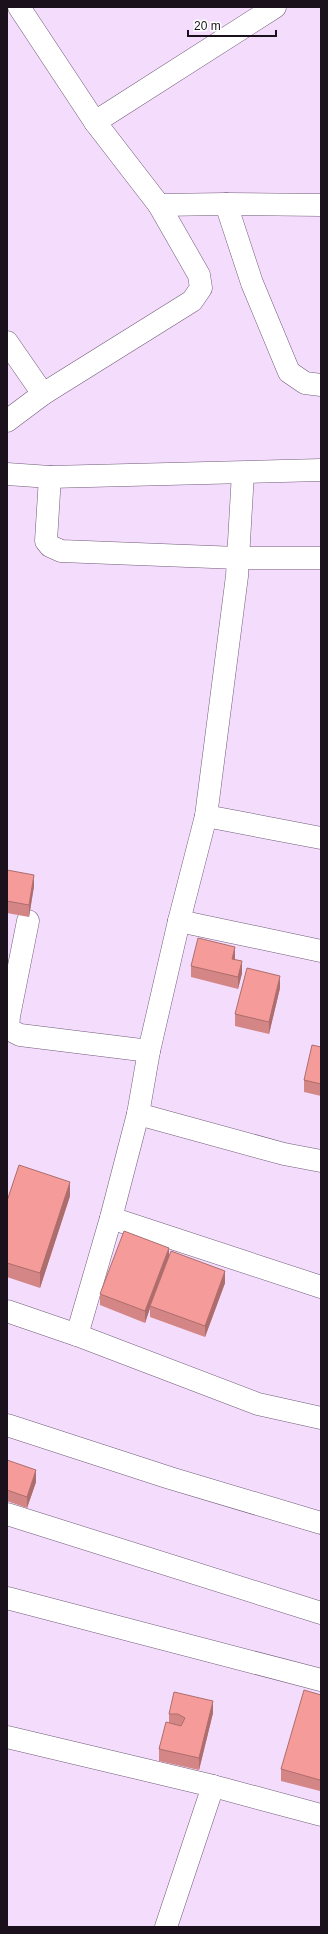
<svg xmlns="http://www.w3.org/2000/svg" width="328" height="1934" viewBox="0 0 328 1934" font-family="Helvetica,sans-serif">
<rect width="100%" height="100%" fill="#f4dcfc"/>
<g fill="none" stroke-linecap="round" stroke-linejoin="round">
<g stroke="#715c78" stroke-width="23">
<g id="minor">
<polyline points="95,122 275,7"/>
<polyline points="226,204 252,283 289,372 305,383 321,385"/>
<polyline points="159,205 226,204 321,205"/>
<polyline points="7,342 43,394"/>
<polyline points="7,421 43,394 192,301 201,288 199,275 159,205 95,122 19,7"/>
<polyline points="7,474 50,477 321,470"/>
<polyline points="50,477 46,541 50,546 61,551 238,558 321,558"/>
<polyline points="206,816 321,838"/>
<polyline points="28,921 9,1016 8,1029 20,1035 149,1051"/>
<polyline points="179,921 321,951"/>
<polyline points="138,1114 284,1154 321,1161"/>
<polyline points="111,1218 321,1287"/>
<polyline points="7,1311 77,1335 258,1404 321,1418"/>
<polyline points="77,1335 111,1218 138,1114 149,1051 179,921 206,816 237,576 243,473"/>
<polyline points="7,1425 170,1478 321,1523"/>
<polyline points="7,1514 321,1613"/>
<polyline points="7,1598 321,1680"/>
<polyline points="7,1737 213,1786 321,1815"/>
<polyline points="166,1927 213,1786"/>
</g>
</g>
<use href="#minor" stroke="#fff" stroke-width="22"/>
</g>
<g fill="#d38685">
<polygon points="7,870 34,886 29,917 7,913"/>
<polygon points="235,958 235,959 242,973 238,989 191,977 191,966"/>
<polygon points="280,988 269,1034 235,1026 235,1014"/>
<polygon points="321,1047 321,1096 304,1092 304,1080"/>
<polygon points="70,1196 40,1288 7,1277 7,1201"/>
<polygon points="169,1255 225,1283 205,1337 150,1317 150,1308 145,1323 100,1305 100,1294"/>
<polygon points="7,1460 36,1482 27,1508 7,1501"/>
<polygon points="321,1695 321,1789 320,1791 281,1781 281,1769"/>
<polygon points="213,1713 199,1770 159,1761 159,1749 169,1722 169,1714"/>
</g>
<g fill="#ac6d6c">
<polygon points="34,875 34,886 29,917 29,905"/>
<polygon points="235,947 235,958 232,970 232,959"/>
<polygon points="242,961 242,973 238,989 238,977"/>
<polygon points="280,976 280,988 269,1034 269,1022"/>
<polygon points="70,1182 70,1196 40,1288 40,1273"/>
<polygon points="169,1248 169,1259 150,1306 150,1308 145,1323 145,1311"/>
<polygon points="225,1271 225,1283 205,1337 205,1326"/>
<polygon points="36,1470 36,1482 27,1508 27,1497"/>
<polygon points="213,1701 213,1713 199,1770 199,1758"/>
<polygon points="321,1777 321,1789 320,1791 320,1780"/>
</g>
<g fill="#f59c9b" stroke="#ac6d6c">
<polygon points="7,870 34,875 29,905 7,901"/>
<polygon points="198,938 235,947 232,959 242,961 238,977 191,966"/>
<polygon points="247,968 280,976 269,1022 235,1014"/>
<polygon points="312,1045 321,1047 321,1084 304,1080"/>
<polygon points="19,1165 70,1182 40,1273 7,1263 7,1201"/>
<polygon points="124,1231 169,1248 145,1311 100,1294"/>
<polygon points="171,1251 225,1271 205,1326 150,1306"/>
<polygon points="7,1460 36,1470 27,1497 7,1490"/>
<polygon points="304,1690 321,1695 321,1777 320,1780 281,1769"/>
<polygon points="174,1692 213,1701 199,1758 159,1749 166,1722 181,1726 185,1718 178,1714 169,1714"/>
</g>
<rect width="328" height="1934" fill="none" stroke="#1a111c" stroke-width="16"/>
<path d="M188 30v6h88v-6" fill="none" stroke="#1a111c" stroke-width="2"/>
<text x="194" y="30" font-size="12" fill="#1a111c" stroke="#ffffff" stroke-width="3" paint-order="stroke">20 m</text>
</svg>
